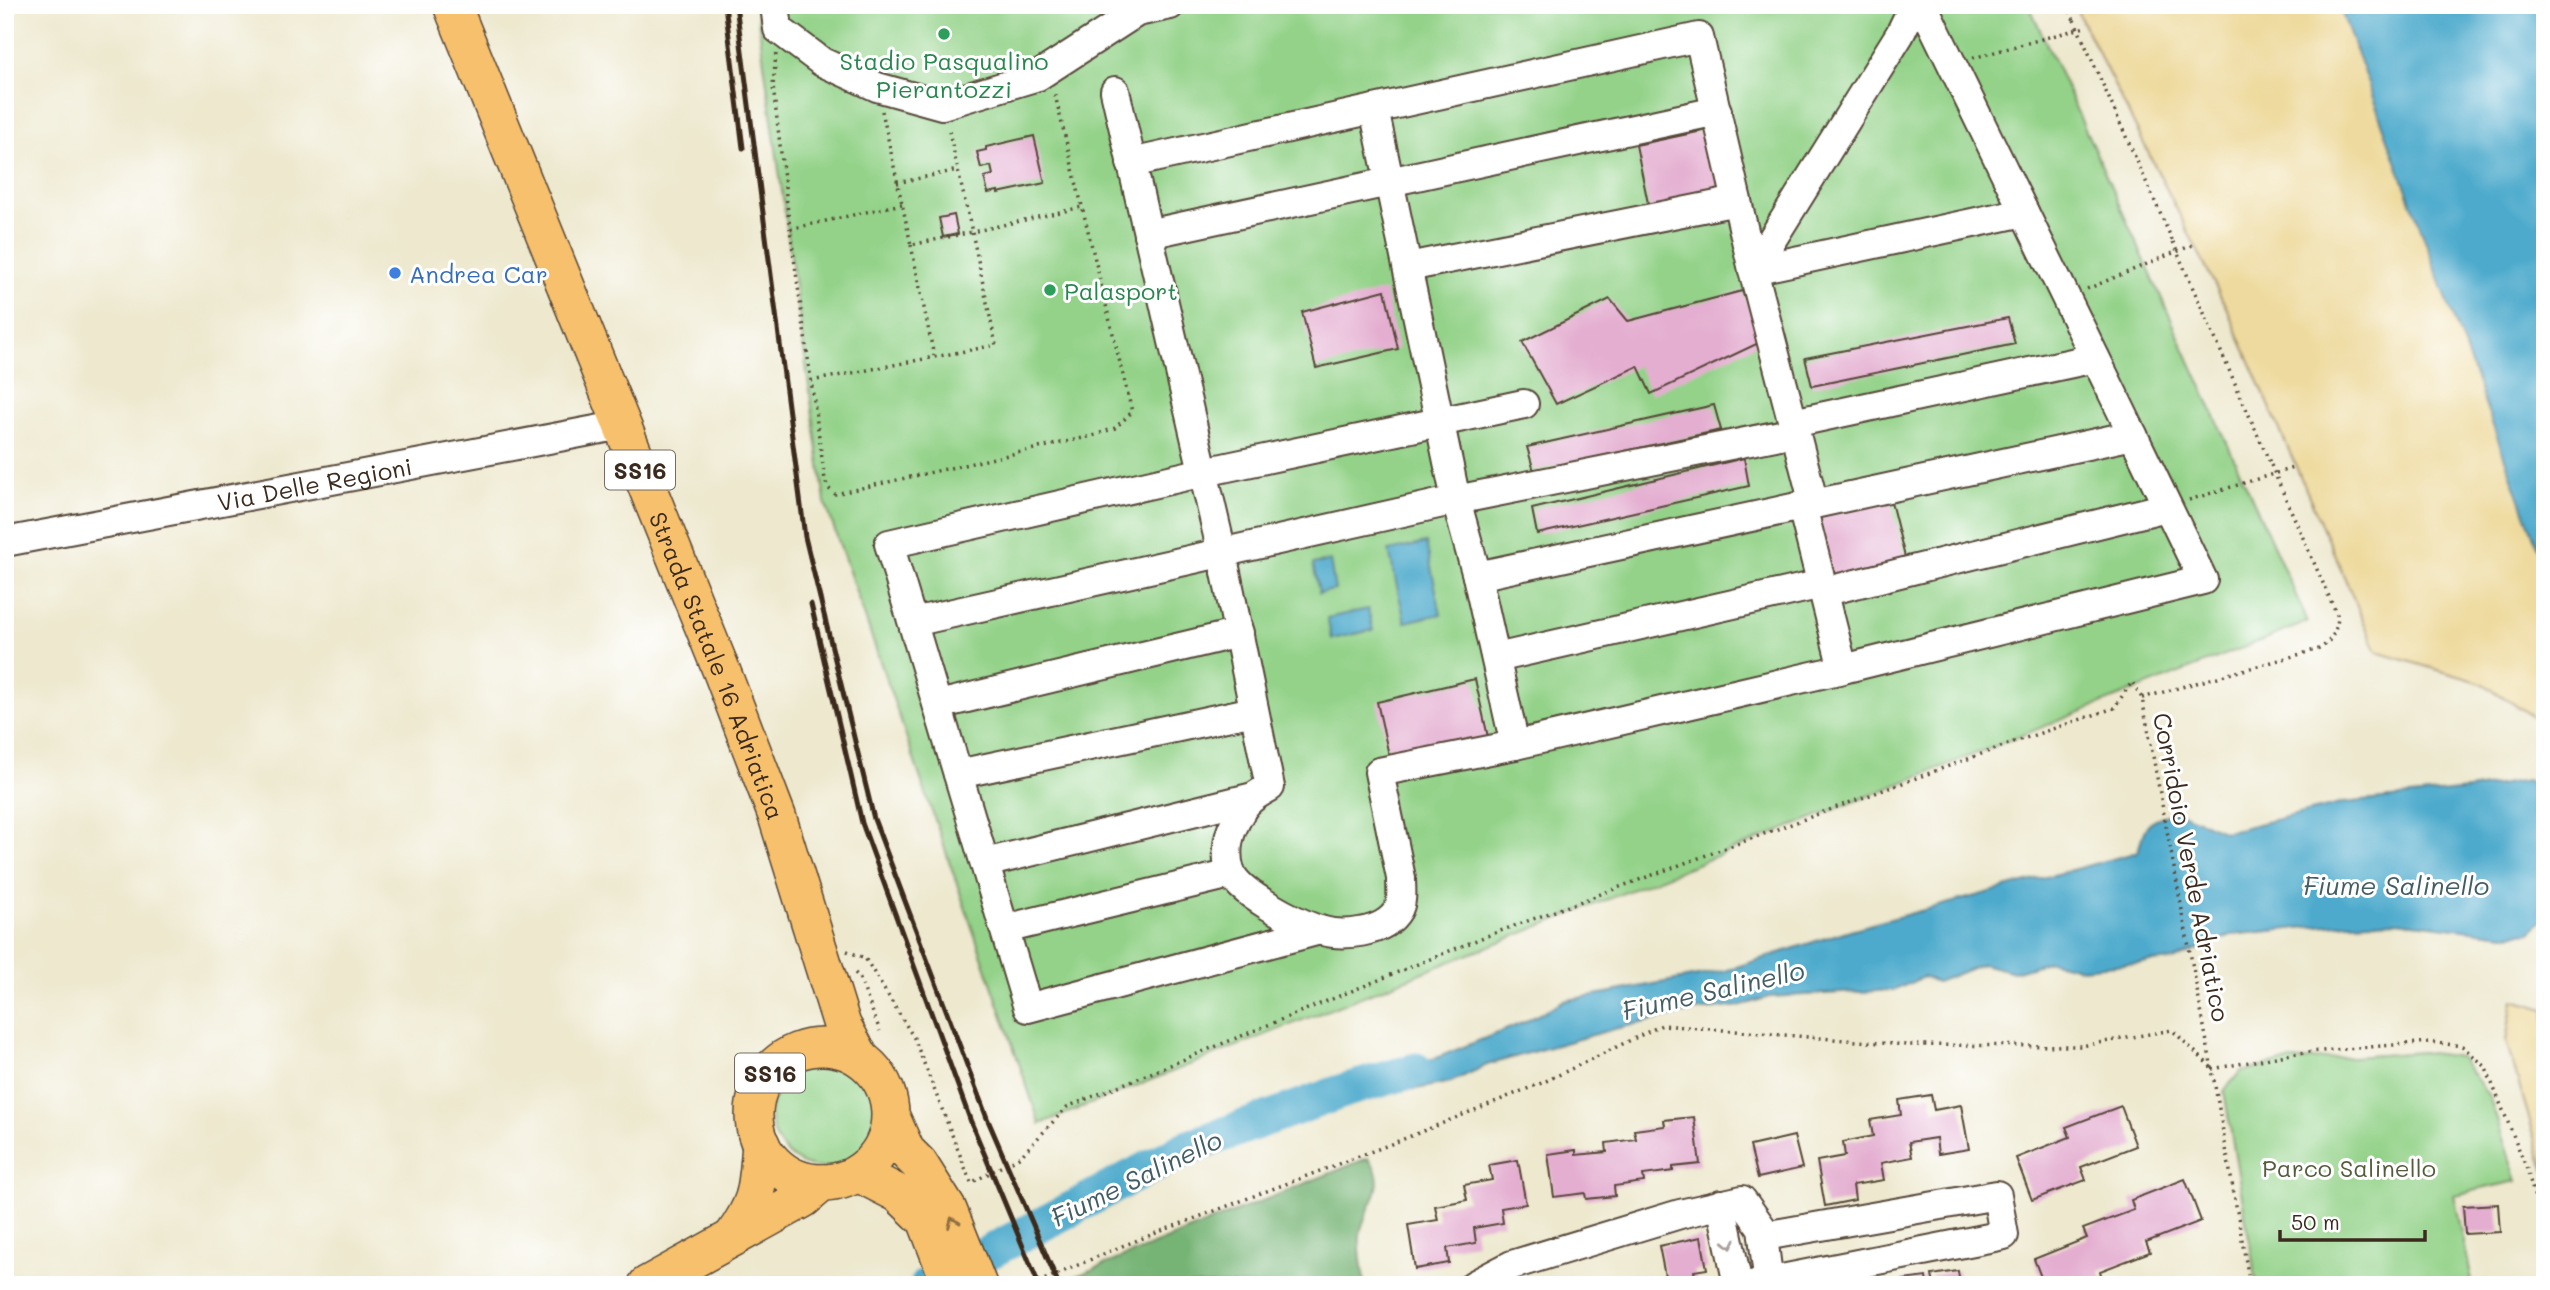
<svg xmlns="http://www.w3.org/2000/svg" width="2550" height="1290" viewBox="0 0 2550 1290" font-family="Mali,sans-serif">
<rect width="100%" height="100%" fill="#fff"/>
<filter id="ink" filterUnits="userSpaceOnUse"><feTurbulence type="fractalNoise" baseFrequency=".0143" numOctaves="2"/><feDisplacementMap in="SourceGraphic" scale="14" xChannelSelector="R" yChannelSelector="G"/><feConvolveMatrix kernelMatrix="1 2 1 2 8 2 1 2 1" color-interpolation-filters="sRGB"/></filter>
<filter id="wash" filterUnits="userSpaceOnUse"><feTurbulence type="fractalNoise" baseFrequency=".00686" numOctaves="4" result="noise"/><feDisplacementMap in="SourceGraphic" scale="28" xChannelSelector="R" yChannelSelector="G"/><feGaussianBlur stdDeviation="1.57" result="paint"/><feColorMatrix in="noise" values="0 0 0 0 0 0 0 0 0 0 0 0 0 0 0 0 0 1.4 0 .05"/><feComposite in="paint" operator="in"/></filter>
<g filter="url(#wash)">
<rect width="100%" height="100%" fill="#ede8ce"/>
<g fill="#93d288" stroke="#677e53" stroke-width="2">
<polygon points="756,5 2029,5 2308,622 1040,1124 825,502"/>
<polygon points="2422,1052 2460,1057 2489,1096 2517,1181 2454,1195 2473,1285 2257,1285 2224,1091 2240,1072 2283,1062"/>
<circle cx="824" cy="1115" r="53"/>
</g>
<path fill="#76b474" stroke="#586f49" stroke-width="2" d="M1368 1158C1393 1187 1363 1207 1360 1235 1359 1251 1362 1269 1365 1285H1072L1069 1279Z"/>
<g fill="#eeda9e" stroke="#94825e" stroke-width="2">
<polygon points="2074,5 2341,5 2545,561 2545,724 2482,683 2377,652 2228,311"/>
<polygon points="2513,1000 2545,1009 2545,1171 2506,1041"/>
</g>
<g fill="#4eaacc" stroke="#446a75" stroke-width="2">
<polygon points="2339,5 2545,5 2545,567 2530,527"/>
<polygon points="1426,543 1441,614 1405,622 1389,551"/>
<polygon points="1330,561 1335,590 1319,593 1313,564"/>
<polygon points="1368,609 1373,630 1332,639 1327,618"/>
<path d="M2527 780 2535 786 2534 814 2545 837V920L2540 922 2531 932 2505 934 2397 921 2347 923 2231 935 2174 960 2079 968 2050 961 2014 972 1982 964 1937 982 1923 977 1895 990 1769 997 1741 1006 1695 1011 1614 1029 1539 1050 1487 1065 1451 1082 1417 1089 1374 1091 1365 1076 1436 1058 1525 1022 1563 1001 1724 971 1850 930 2138 852C2146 820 2146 822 2177 811L2225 832 2344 803 2468 790Z"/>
</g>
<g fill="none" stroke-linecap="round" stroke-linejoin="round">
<polyline stroke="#4eaacc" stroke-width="35" points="927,1285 1186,1148 1346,1090 1416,1070"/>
</g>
<g id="blocks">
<g fill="#e4aed0">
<polygon points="1712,129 1728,194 1650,213 1636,145"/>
<polygon points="1034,136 1045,183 998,193 998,191 988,193 984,177 993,175 991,166 981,168 977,152 986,150 986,147"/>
<polygon points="954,215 958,234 943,237 939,218"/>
<polygon points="1385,290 1398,349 1316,368 1302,312"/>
<polygon points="1742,291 1765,340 1651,394 1638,366 1556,404 1522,342 1610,299 1628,321"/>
<polygon points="2008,318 2015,344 1812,386 1805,358"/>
<polygon points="1714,405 1721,430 1534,471 1527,447"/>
<polygon points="1744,458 1749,486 1537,534 1532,509"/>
<polygon points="1890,498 1907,565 1827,585 1811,517"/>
<polygon points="1475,679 1488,737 1390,760 1377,702"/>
<polygon points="1931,1095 1934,1110 1961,1105 1969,1149 1938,1154 1936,1138 1909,1142 1912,1157 1881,1163 1884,1180 1853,1185 1855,1200 1825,1206 1817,1161 1845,1156 1843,1142 1873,1136 1870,1120 1901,1115 1899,1100"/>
<polygon points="2121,1106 2136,1146 2081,1167 2086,1180 2032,1200 2016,1158 2070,1137 2066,1127"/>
<polygon points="1694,1117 1700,1164 1673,1167 1673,1171 1643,1175 1644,1182 1614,1186 1615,1196 1586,1199 1585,1193 1554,1197 1548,1154 1576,1150 1576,1155 1607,1152 1606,1143 1636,1139 1634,1130 1665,1126 1664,1120"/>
<polygon points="1794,1136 1802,1168 1758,1178 1750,1146"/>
<polygon points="1518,1160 1526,1204 1501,1208 1503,1223 1474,1228 1476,1243 1447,1248 1449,1263 1415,1269 1408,1225 1438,1220 1435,1206 1467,1200 1464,1185 1492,1180 1489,1165"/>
<polygon points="2185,1179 2201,1221 2146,1242 2150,1252 2100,1271 2102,1279 2086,1285 2044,1285 2034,1259 2087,1238 2083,1229 2134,1210 2131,1200"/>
<polygon points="2498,1204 2500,1232 2465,1234 2463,1206"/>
<polygon points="1701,1237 1707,1269 1694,1271 1697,1285 1655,1285 1653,1278 1665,1276 1659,1246"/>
<polygon points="1958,1271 1960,1285 1934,1285 1932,1275"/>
<polygon points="1926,1277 1927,1285 1904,1285 1903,1280"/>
</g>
</g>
</g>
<g filter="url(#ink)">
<use href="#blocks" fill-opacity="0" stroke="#564638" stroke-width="2"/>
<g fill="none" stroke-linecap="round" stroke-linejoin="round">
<g stroke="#564638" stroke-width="32">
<g id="minor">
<polyline points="775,5 778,29 822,62 877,87 942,105 1038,76 1137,12 1170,5"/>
<polyline points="1914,5 1900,34 1753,270 1814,504 2133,435 1923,5"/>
<path d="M1115 91 1222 553 1270 787C1247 799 1243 805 1232 829 1227 842 1226 858 1230 871 1239 894 1296 922 1319 930 1342 937 1384 934 1398 910 1403 901 1401 888 1401 878L1379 772 1515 745 1843 669"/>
<polyline points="1374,109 1456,500 1795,432"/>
<polyline points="1131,163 1699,37 1753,270 2024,212"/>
<polyline points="1148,234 1717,111"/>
<polyline points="1408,267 1737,201"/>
<polyline points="1793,423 2095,358"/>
<polyline points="1814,504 1802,506 1843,669 2203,580 2133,435"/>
<path id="s1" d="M5 542 622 425"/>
<polyline points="1823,592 2167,507"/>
<polyline points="913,622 1456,500 1477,576"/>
<polyline points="1496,658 1822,584"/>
<polyline points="938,705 1239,633"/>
<polyline points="1515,745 1477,576 1802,506"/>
<polyline points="958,774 1254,711"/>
<polyline points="985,863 1249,798"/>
<polyline points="1005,929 1231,874"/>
<polyline points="1320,930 1028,1008 889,544 1204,472 1524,404"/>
<polyline points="1721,1204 1738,1285"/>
<polyline points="1474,1285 1512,1265 1680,1214 1742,1200 1762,1228 1769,1285"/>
<polyline points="1751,1285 2004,1235 1997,1195 1764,1236"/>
</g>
</g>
<g stroke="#564638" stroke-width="40">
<g id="major">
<path id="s2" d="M452 5 722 672 777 816 842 1025 861 1059"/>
<circle cx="822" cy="1115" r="68"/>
<polyline points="891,1117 906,1151 919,1164 948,1210 978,1285"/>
<polyline points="858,1173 899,1194 926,1220 943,1264"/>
<path d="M732 1238C759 1200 757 1189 761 1144"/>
<polyline points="647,1285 803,1199 822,1183"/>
</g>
</g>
<g stroke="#564638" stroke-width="3.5" stroke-dasharray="2 5" stroke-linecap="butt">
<polyline points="2067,5 2074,20"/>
<polyline points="2083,40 2173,242"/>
<polyline points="776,54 773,86 790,229"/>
<polyline points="1973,58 2085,27"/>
<polyline points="882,111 911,245 972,232 948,127"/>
<polyline points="897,183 958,170"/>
<polyline points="902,204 790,229 825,480 828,488 835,494 1092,436 1115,428 1132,412 1054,91"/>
<polyline points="911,245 934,356"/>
<polyline points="2181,261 2271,465"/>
<polyline points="2087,289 2195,244"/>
<polyline points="811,381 996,345 972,232 1082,207"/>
<polyline points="2189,500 2296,467"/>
<path d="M2142 698 2319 649C2331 642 2337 631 2338 617L2281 488"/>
<polyline points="847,951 865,958 914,1038 971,1183 1021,1156 1067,1107 1484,937 2014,742 2114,708 2132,682 2142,698 2212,1069 2250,1285"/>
<polyline points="855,973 859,977 880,1031"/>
<polyline points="2212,1069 2297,1053 2430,1042 2462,1046 2485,1066 2527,1169 2545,1235"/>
<polyline points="1032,1285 1122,1246 1391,1144 1544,1082 1662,1025 1906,1045 2081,1046 2172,1030 2211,1067"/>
</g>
<use href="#minor" stroke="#fff" stroke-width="28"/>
<use href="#major" stroke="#f7c06c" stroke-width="37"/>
<g stroke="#3b2a1e" stroke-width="5">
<polyline points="725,5 743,148"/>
<polyline points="736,5 805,537 874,819 987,1118 1059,1285"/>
<polyline points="811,604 862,823 971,1122 1039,1285"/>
</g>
<g stroke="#564638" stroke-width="3.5" stroke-dasharray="2 5" stroke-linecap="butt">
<polyline points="2074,20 2083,40"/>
<polyline points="2173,242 2181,261"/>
<polyline points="2271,465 2281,488"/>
</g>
</g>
<defs><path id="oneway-chevron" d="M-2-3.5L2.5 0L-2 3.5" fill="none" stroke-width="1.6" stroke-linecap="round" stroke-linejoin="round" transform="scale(1.75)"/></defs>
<use stroke="#906e41" href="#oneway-chevron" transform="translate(953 1222) rotate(-112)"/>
<use stroke="#a79f9a" href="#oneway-chevron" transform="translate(1730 1244) rotate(78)"/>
</g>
<g fill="#2e9e5b" stroke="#fff" stroke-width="2.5">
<circle cx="944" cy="34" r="7"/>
<circle cx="1050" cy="290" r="7"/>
</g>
<circle fill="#3f7fe0" stroke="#fff" stroke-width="2.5" cx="395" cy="273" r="7"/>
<g text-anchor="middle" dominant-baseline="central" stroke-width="6" stroke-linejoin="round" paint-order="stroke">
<g fill="#fff" stroke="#766a62" stroke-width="2">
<rect x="605" y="450.5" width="70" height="39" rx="5"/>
<rect x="735" y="1053.5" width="70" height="39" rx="5"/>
</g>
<g font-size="23" font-weight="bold" fill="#3b2a1e">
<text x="640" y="470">SS16</text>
<text x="770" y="1073">SS16</text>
</g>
<g font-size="24" fill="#27864d" stroke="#fff">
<text x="944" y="60">Stadio Pasqualino<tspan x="944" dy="28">Pierantozzi</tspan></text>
<text x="1064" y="290" text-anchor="start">Palasport</text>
</g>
<g font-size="24" fill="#366cbe" stroke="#fff" text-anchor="start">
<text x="409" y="273">Andrea Car</text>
</g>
<g font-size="24" fill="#3b2a1e" stroke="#fff">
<text stroke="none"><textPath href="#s1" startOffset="315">Via Delle Regioni</textPath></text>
<text stroke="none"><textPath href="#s2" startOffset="712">Strada Statale 16 Adriatica</textPath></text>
<text transform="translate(2192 867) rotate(79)">Corridoio Verde Adriatico</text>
</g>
<g font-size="24" fill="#555c3e" stroke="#fff">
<text x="2349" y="1167">Parco Salinello</text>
</g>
<g font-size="26" font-style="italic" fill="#435d64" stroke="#fff">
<text x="2396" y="885">Fiume Salinello</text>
<text transform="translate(1713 990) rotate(-13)">Fiume Salinello</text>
<text transform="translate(1136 1178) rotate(-26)">Fiume Salinello</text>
</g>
</g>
<rect width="2550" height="1290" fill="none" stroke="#fff" stroke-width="28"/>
<path d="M2280 1230v10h145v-10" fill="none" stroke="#3b2a1e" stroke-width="3.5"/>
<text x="2291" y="1230" font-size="21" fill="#3b2a1e" stroke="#ffffff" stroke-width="5" paint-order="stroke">50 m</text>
</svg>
